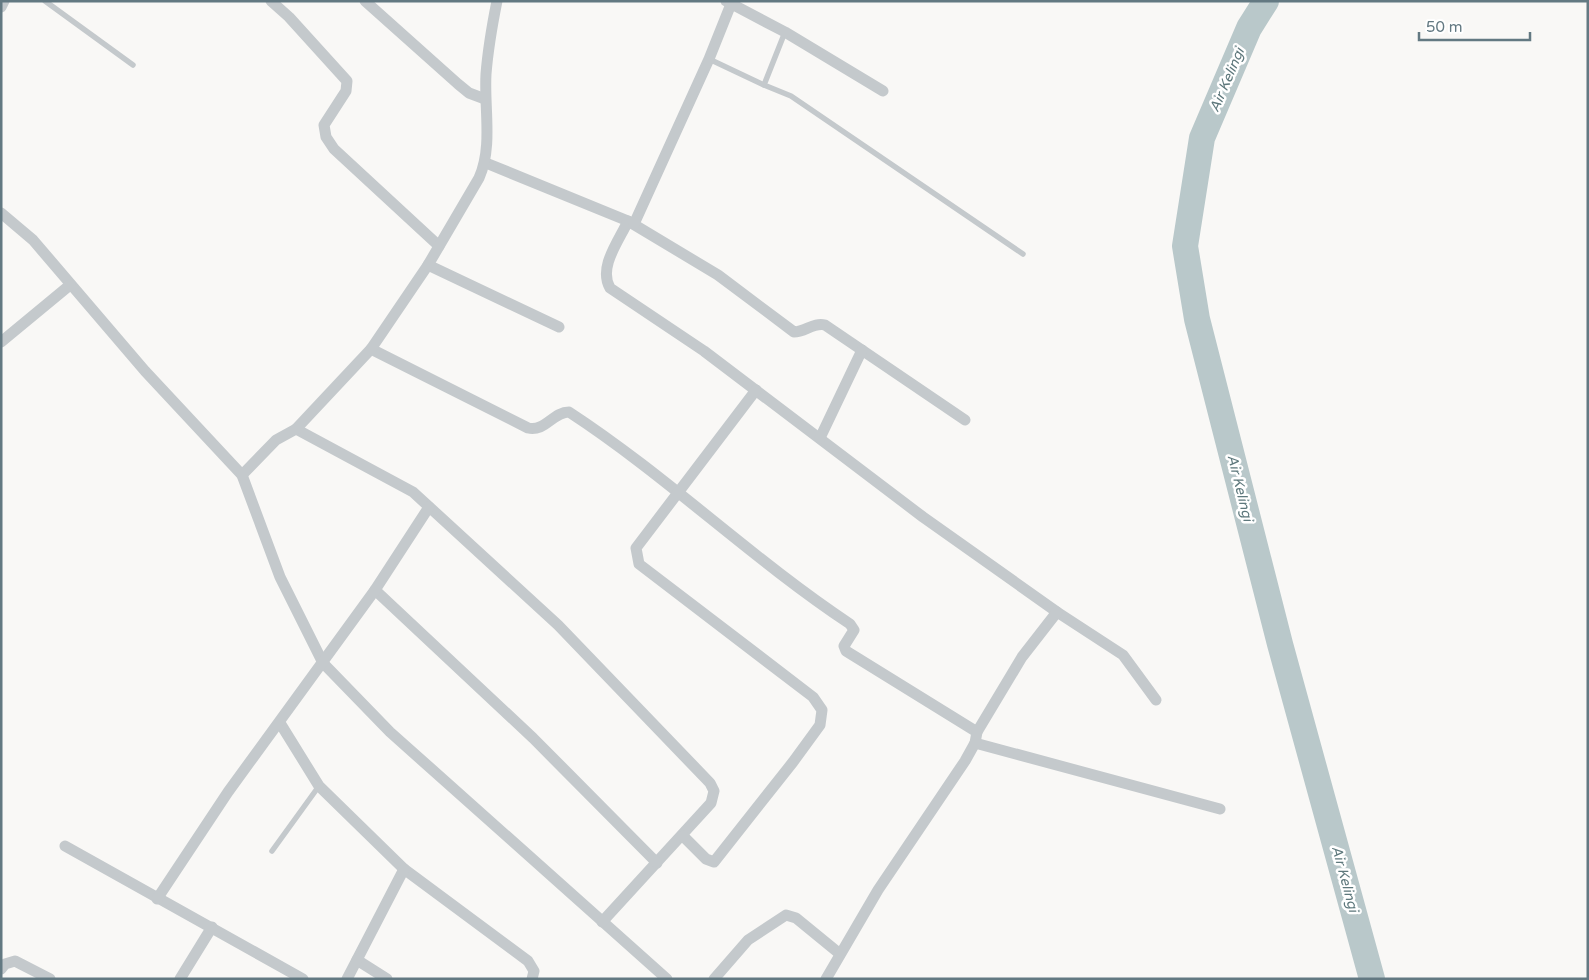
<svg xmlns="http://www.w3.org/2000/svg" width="1589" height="980" viewBox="0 0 1589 980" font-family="'Varela Round',sans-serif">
<rect width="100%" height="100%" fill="#f9f8f6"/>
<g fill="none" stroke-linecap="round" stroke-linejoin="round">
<polyline stroke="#b9c8ca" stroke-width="26" points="1266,1 1249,28 1202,138 1185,246 1197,319 1280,644 1372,979"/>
<g stroke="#c4c9cc" stroke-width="5.5">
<polyline points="45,1 133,65"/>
<polyline points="785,32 764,85 791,96 1023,254"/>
<polyline points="709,59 764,85"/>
<polyline points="272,851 319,786"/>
</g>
<g stroke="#c4c9cc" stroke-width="11">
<polyline points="271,1 289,17 347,81 346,91 324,125 326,137 334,149 439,246"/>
<polyline points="365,1 458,84 469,93 485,99"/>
<polyline points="726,1 785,32 883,91"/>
<polyline points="1,7 4,1"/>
<path d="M486 163 628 221 718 275 794 332C805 332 814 322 825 325L965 420"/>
<polyline points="1,213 33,240 145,371 242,475 280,577 323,663 390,732 667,979"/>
<path d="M628 221C619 241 598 267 610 288L704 351 923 517 1057 612 1123 655 1156 700"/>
<polyline points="634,224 709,59 731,4"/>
<polyline points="428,265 559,327"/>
<polyline points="1,342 70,285"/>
<path d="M371 349 528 428C545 432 553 412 569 412 667 476 752 559 850 624L854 630 844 646 846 651 977 732"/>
<polyline points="296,429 413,492 558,625 710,783 714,791 711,803 602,922"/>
<polyline points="820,438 862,350"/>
<path d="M242 475 276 440 296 429 371 349 428 265 479 178C493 147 484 108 486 74 488 49 492 26 497 1"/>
<polyline points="375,590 533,738 657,863"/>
<polyline points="280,723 319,786 404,869 528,961 534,971 532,979"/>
<polyline points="975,743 1220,809"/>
<polyline points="683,836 706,859 714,862 793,762 820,725 822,710 813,697 639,564 636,548 756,390"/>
<polyline points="65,846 303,979"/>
<polyline points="157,899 228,792 375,590 429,507"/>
<polyline points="357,960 387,979"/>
<polyline points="1,969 5,964 15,961 50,979"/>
<polyline points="180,979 212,927"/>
<polyline points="347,979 404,869"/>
<polyline points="714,979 748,940 786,915 796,918 840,954"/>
<polyline points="826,979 878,890 965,761 975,743 977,732 1022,657 1057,612"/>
</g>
</g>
<g text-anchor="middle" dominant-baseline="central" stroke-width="5" stroke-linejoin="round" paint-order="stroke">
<g font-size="14" font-style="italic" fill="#5e787c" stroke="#fff">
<text transform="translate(1227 80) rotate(-67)">Air Kelingi</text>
<text transform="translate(1240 488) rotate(76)">Air Kelingi</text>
<text transform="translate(1345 879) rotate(75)">Air Kelingi</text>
</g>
</g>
<rect width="1589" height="980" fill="none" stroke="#637982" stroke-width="5"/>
<path d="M1419 32v8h111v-8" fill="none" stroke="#637982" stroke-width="2.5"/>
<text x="1426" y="32" font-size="15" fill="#637982" stroke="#ffffff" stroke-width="4" paint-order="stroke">50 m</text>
</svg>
